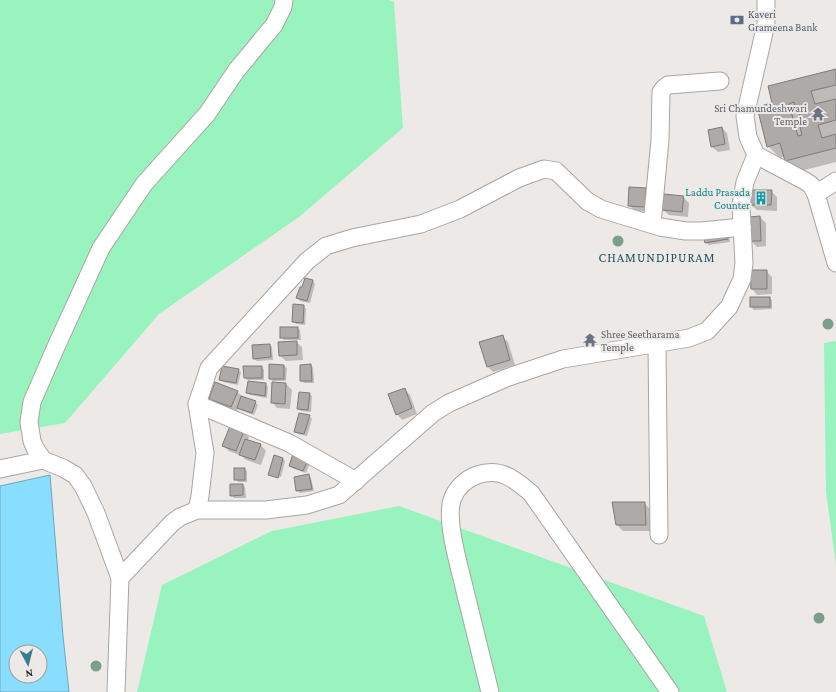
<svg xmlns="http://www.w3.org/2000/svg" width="836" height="692" viewBox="0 0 836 692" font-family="'Crimson Pro',serif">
<rect width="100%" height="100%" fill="#ede9e6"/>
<g fill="#99f3bf">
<polygon points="0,0 389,0 394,2 403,128 299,217 159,314 65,423 0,434"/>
<polygon points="836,341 836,565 826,492 824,343"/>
<polygon points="399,506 704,616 727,692 137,692 162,585 272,531"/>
</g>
<path fill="#89ddff" stroke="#6ca7be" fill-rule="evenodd" d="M50 475 63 636 69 692H0V486ZM16 652H40V676H16Z"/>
<g fill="#0003">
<polygon points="836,71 836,162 797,172 786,160 785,156 780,158 768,146 773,104"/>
<polygon points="722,128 727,133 730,150 718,152 712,147"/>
<polygon points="645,188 651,194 650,212 635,211 629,205"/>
<polygon points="771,191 777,197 777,211 757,210 751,205"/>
<polygon points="683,197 689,203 688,217 669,215 663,210"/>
<polygon points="760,217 766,223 766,246 757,247 751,241"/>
<polygon points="729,235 730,242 708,245 706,242"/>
<polygon points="766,271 772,277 772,294 757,295 752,289"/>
<polygon points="305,279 313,281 315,284 310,303 300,301 297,298 303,288"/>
<polygon points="751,298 769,298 772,300 772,309 754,310 751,307"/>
<polygon points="304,306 306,309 305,325 296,324 293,321"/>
<polygon points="298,328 300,330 301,340 284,340 281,338"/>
<polygon points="502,336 508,342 515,365 493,372 488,367"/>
<polygon points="296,342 302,347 303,360 286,361 280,356"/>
<polygon points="270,345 272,347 273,360 257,361 254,359"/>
<polygon points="270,365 284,366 287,368 286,381 274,381 274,383 286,384 292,390 290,409 277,408 272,402 273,381 270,379"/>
<polygon points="311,365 313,368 314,383 304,383 301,381"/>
<polygon points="262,367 264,370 264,380 247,380 245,378"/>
<polygon points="238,370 241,372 238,385 223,382 220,380"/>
<polygon points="266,384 268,387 267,398 250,395 247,393"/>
<polygon points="404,389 410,395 417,414 402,420 397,414"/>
<polygon points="237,392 243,397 255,402 258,405 254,415 240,410 238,409 237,412 216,404 210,399"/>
<polygon points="309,394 312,396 311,412 301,411 298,408"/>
<polygon points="309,416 312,419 307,436 298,434 295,431"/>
<polygon points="243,432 249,437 248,440 261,445 266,451 261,465 246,460 242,456 229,451 223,446"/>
<polygon points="294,455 310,463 306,473 292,468 290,465"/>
<polygon points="274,457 283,459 285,461 281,477 271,474 271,476 269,474"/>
<polygon points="244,469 247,471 247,482 238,482 235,479"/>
<polygon points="309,475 311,478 314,491 300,493 297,491 295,477"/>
<polygon points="243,485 245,487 246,498 234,498 231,495"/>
<polygon points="613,503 644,503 650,509 651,531 623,531 617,525"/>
</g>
<g fill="#aeaaa8" stroke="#7e7a78" fill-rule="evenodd">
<path d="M836 69V85L811 91 815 104 836 99V120L818 125 822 138 836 134V148L785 161 780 143 767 147 757 107 772 103 768 86ZM794 102 795 108H798L803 126 800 127 802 135 798 136 789 104Z"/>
<polygon points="722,127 725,144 711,147 708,130"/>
<polygon points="629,187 646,188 645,207 628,206"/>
<polygon points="750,190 772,190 771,205 750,205"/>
<polygon points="664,194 684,196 682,212 662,210"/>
<polygon points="760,216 761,241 750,241 749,217"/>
<polygon points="726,231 728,239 705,243 703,235"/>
<polygon points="750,270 767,270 767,289 751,289"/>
<polygon points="305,278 313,280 307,301 296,298 300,287 302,287"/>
<rect x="750" y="297" width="20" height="10"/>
<polygon points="293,304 304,305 303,323 292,322"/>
<rect x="280" y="327" width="18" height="11"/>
<polygon points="503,335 510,360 487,367 479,342"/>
<polygon points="297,341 297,355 279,356 278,342"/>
<polygon points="270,344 271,357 253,359 252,345"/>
<polygon points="269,364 284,365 284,379 269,379"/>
<polygon points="311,364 312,381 300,381 300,365"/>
<polygon points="222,366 239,369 236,383 219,380"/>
<polygon points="243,366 262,366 262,378 244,378"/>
<polygon points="248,381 266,383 265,396 246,393"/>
<polygon points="215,382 238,391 231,407 209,399"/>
<polygon points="272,382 286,383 285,404 271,403"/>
<polygon points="405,388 412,408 396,415 388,394"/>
<polygon points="299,392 310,393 308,410 297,409"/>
<polygon points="241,396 256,401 252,413 237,408"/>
<polygon points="299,413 310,415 304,434 294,432"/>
<polygon points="230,426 244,431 236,451 222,446"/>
<polygon points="245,439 261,444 255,460 239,455"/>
<polygon points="293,454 308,460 303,471 289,466"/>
<polygon points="274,455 283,458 278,478 268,475"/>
<rect x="234" y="468" width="11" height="12"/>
<polygon points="309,474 312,489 296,491 294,477"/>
<polygon points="230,484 243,484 243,495 230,496"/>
<polygon points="612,502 645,502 646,525 616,525"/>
</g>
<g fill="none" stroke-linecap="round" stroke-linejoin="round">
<g stroke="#a8a5a2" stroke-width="19">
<g id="minor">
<polyline points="766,0 766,24 745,116 748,137 756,155 805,181 811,185 816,194 836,263"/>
<polyline points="816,194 836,181"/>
<polyline points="652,224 660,140 661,92 664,88 668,85 720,81"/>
<polyline points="657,344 659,535"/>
<polyline points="197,404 289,443 356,481"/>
<polyline points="0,469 43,460"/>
<polyline points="197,510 200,496 205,453 197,404 209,368 307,261 326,246 352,238 421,224 460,209 519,178 544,169 556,171 587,201 601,209 660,227 686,231 702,231 742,227"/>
<polyline points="120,578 96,513 83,486 75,475 63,468 43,460 35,448 32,441 29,422 32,402 55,349 101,248 144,184 207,114 236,71 274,25 283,7 284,0"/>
<polyline points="116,692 120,578 172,523 180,517 197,510 266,510 307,505 339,495 433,413 449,403 506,378 563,359 689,338 707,331 717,320 729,307 742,279 744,263 741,205 745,182 756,155"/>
<path d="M490 692C482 660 474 627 466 595 461 572 445 522 452 500 456 488 466 479 477 475 501 467 514 479 531 493L670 692"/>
</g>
</g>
<use href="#minor" stroke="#fff" stroke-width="17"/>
</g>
<g fill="#7b9f8b">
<circle cx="618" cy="241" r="5.5"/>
<circle cx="828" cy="324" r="5.5"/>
<circle cx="819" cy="618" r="5.5"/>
<circle cx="96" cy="666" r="5.5"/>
</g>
<defs>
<g id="bank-bare" transform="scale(1.08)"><path d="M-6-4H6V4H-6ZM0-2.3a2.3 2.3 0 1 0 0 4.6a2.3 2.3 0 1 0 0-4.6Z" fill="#5c6f8a" stroke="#ede9e6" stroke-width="2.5" paint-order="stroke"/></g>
<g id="temple-bare" transform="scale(1.08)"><path d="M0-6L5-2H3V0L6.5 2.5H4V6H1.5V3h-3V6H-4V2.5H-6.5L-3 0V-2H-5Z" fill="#6b7280" stroke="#ede9e6" stroke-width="2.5" paint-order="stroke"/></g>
<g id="building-bare" transform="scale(1.08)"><path d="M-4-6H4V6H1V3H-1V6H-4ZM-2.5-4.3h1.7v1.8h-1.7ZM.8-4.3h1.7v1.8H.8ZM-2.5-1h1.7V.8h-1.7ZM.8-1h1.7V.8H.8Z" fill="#0f9aa8" stroke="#ede9e6" stroke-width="2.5" paint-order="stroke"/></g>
</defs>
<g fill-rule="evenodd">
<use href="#bank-bare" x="737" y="20"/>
<use href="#temple-bare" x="818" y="114"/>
<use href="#building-bare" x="761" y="198"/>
<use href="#temple-bare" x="590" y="340"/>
</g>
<g text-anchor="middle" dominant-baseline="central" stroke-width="4" stroke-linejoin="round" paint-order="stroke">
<g font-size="11" fill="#4e5e75" stroke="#ede9e6" text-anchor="start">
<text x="748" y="14">Kaveri<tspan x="748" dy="13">Grameena Bank</tspan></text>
</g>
<g font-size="11" fill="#5b616d" stroke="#ede9e6" text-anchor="end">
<text x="807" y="108">Sri Chamundeshwari<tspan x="807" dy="13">Temple</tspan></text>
<text x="601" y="334" text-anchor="start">Shree Seetharama<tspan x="601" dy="13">Temple</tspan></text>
</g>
<g font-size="11" fill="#0d838f" stroke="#ede9e6" text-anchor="end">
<text x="750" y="192">Laddu Prasada<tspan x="750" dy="13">Counter</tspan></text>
</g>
<g font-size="13" letter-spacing="1" fill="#225565" stroke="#ede9e6">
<text x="657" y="257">CHAMUNDIPURAM</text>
</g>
</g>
<g transform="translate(28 664) rotate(173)"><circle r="19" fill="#ede9e6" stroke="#9f9c9a"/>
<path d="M0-3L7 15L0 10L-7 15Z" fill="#3c7b8f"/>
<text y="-6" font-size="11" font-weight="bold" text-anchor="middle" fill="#292827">N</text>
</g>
</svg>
